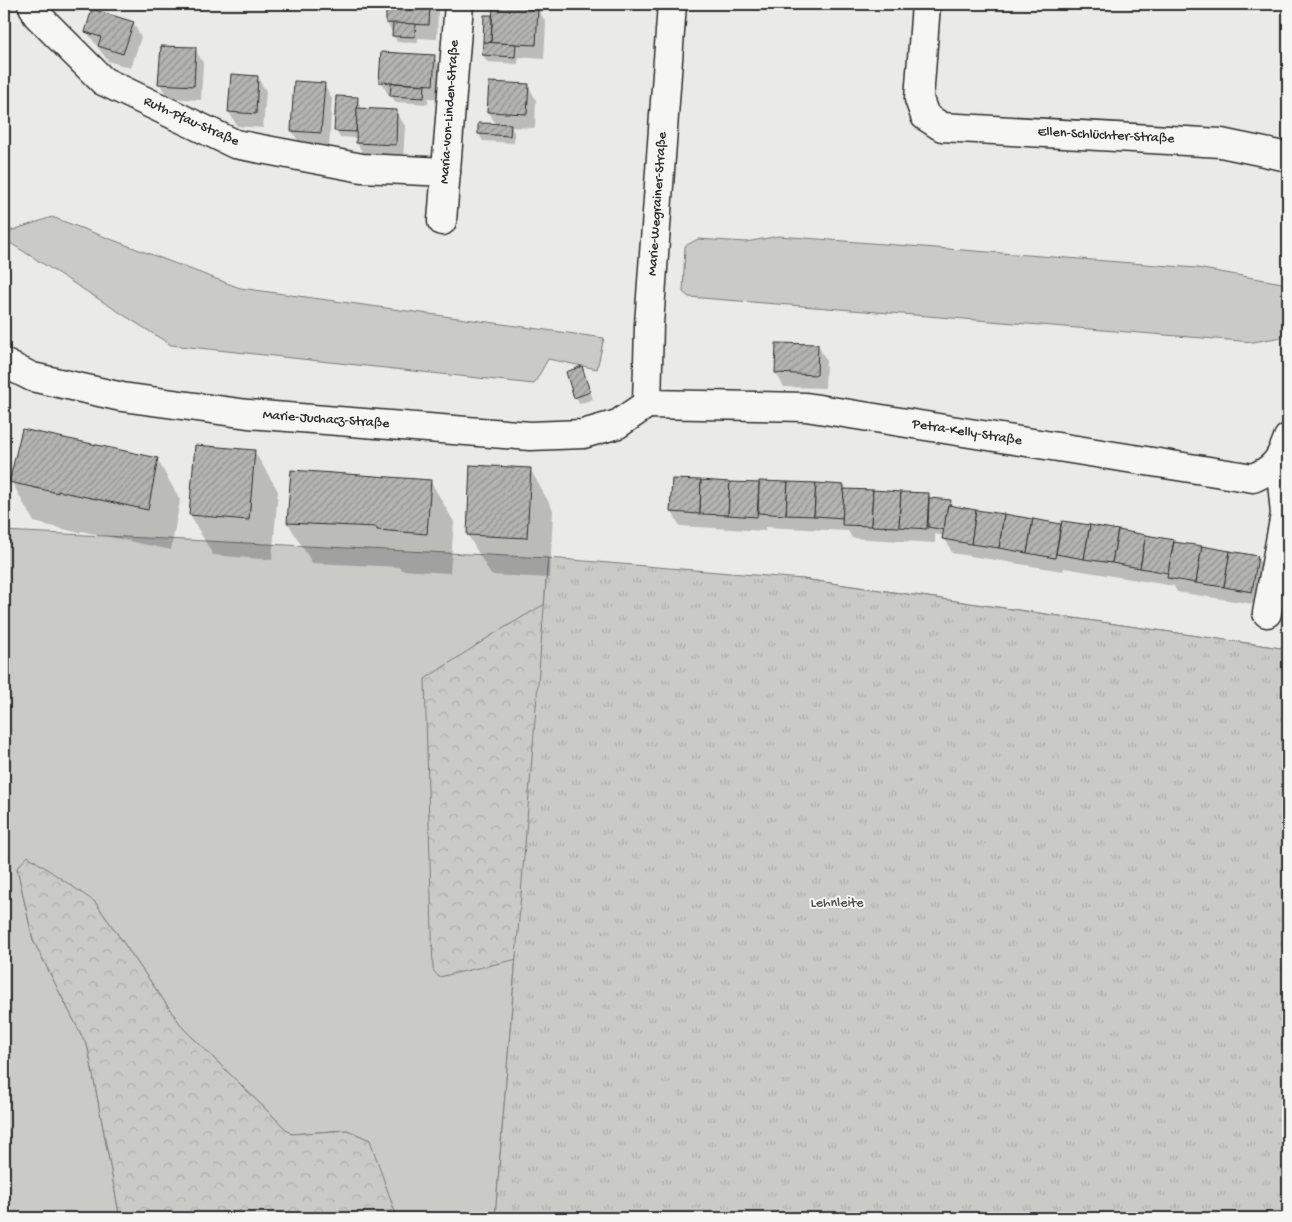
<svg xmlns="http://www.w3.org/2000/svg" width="1292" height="1222" viewBox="0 0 1292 1222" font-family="'Gochi Hand',sans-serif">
<defs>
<pattern id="forest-crowns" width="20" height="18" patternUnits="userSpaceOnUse" patternTransform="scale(1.25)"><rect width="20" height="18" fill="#cacac7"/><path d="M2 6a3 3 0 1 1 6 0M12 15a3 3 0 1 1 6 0" fill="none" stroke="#aeaeab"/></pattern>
<pattern id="park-tufts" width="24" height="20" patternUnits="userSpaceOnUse" patternTransform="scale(1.25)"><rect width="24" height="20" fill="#cacac7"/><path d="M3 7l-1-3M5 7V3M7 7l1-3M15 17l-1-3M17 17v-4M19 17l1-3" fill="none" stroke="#aeaeab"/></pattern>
<pattern id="building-hatch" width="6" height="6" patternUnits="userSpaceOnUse" patternTransform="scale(1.25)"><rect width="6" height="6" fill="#b4b4b1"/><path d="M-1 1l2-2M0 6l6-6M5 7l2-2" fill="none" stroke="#939390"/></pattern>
</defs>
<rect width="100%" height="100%" fill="#eaeae6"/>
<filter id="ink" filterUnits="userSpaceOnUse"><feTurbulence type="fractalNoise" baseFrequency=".02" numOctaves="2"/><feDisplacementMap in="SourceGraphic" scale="10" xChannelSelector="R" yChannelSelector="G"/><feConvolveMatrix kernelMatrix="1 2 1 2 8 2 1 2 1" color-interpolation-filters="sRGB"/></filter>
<g filter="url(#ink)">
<g fill="#cacac7" stroke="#7a7a79">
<polygon points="52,217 240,288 604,338 597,369 548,359 534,384 171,345 4,239 4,233"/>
<polygon points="779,236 1197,268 1288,284 1288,336 1253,342 689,297 683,292 685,246 698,239 746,242"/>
<polygon points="4,531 548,558 495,1218 397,1218 369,1140 347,1130 291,1134 183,1028 95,902 17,868 33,940 88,1048 119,1213 114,1218 4,1218"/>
</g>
<g fill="url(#forest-crowns)" stroke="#7a7a79">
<polygon points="803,579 1288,649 561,949 439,977 433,970 425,679 492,635 572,588"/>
<polygon points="28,856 95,902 183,1028 291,1134 347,1130 370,1140 397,1218 114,1218 119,1213 88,1048 33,940 17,868"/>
</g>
<polygon fill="url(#park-tufts)" stroke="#7a7a79" points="548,558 803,579 1288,649 1288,1218 495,1218"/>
<g fill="#0003">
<polygon points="125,4 147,4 146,10"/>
<polygon points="387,4 434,4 438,10 437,39 418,38 418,43 397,42 387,23"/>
<polygon points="510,4 527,4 530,8 538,9 546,23 544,59 519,57 518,64 487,62 483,55 486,16 493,17 510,7"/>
<polygon points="133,23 141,37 131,68 108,61 86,31"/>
<polygon points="195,49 203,63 201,100 168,98 160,84"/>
<polygon points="434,57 442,71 440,99 428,98 428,104 395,102 392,96 389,96 381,82"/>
<polygon points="257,77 266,91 263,128 237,126 229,112"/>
<polygon points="324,84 332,99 329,147 301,145 292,131"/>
<polygon points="528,85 536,100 535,128 511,127 514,132 514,143 483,141 479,134 479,124 496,125 489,112"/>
<polygon points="357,98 361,109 396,111 405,126 403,159 365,157 357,143 357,138 340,137 336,130"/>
<polygon points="818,345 826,360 825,388 784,387 776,373"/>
<polygon points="581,368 593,399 579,404 576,397"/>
<polygon points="4,415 8,422 4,430"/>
<polygon points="196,446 254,451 278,491 272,560 213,555 190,515"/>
<polygon points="157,459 180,500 171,550 81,531 80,533 34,522 11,481"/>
<polygon points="471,466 530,469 553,510 550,578 491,575 468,535"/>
<polygon points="292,472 431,482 454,522 450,573 401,570 400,567 312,563 288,523"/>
<polygon points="673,480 844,486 846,490 929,494 932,500 950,502 953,507 1062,525 1063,522 1257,557 1265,571 1260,605 1177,592 1174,586 1064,568 1063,571 952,553 944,536 935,534 935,543 852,538 848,531 765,527 765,531 680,526 672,512"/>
</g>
<g fill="url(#building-hatch)" stroke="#2b2b2b">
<polygon points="386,4 430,4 429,25 386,23"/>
<polygon points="509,4 523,4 523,7 538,8 536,45 491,43 493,5 509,6"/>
<polygon points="92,9 134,22 123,54 98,46 101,37 85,32"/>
<polygon points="484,15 492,15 491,43 483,42"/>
<polygon points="393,23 416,24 415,37 392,36"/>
<polygon points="483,42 516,44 515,57 482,55"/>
<polygon points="161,46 196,47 194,86 158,84"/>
<polygon points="381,52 435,55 433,85 379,82"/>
<polygon points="231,74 258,76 256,114 228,112"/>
<polygon points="294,81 325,83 321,133 291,131"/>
<polygon points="489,82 529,84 527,114 487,112"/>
<polygon points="391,83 425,85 424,98 390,96"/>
<polygon points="336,96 358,97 356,132 334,131"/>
<polygon points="357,108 397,110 396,145 356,143"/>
<polygon points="478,123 511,124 510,136 478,134"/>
<polygon points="776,343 818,344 817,375 775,373"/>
<polygon points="582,366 590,392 574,398 566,372"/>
<polygon points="22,429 158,458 148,510 58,491 58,493 9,482"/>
<polygon points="195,445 255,450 249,520 189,515"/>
<polygon points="470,465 531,468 527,538 467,535"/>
<polygon points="291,470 431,480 427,534 377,530 377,527 287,523"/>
<polygon points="672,479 701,480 700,514 670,512"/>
<polygon points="701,480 730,482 728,515 700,514"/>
<polygon points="759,481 788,482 786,515 758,513"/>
<polygon points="730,482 759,483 757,517 728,515"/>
<polygon points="788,482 816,483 814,516 786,515"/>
<polygon points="816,483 844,485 843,518 814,516"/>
<polygon points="844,489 873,490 871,526 842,525"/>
<polygon points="873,490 901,492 899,527 871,526"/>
<polygon points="901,492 929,493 927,529 899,527"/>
<polygon points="929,498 951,500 950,506 948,505 944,530 928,527"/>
<polygon points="948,505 976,510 971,544 942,539"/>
<polygon points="976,510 1004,514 999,548 971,544"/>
<polygon points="1004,514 1033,519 1027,553 999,548"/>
<polygon points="1033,519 1061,524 1055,558 1027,553"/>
<polygon points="1062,521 1090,525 1084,559 1056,554"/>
<polygon points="1090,525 1118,530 1112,563 1084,559"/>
<polygon points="1118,530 1146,535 1140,568 1112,563"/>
<polygon points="1146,535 1174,540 1168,573 1140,568"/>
<polygon points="1174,542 1202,546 1196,583 1167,578"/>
<polygon points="1202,546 1230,551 1224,587 1196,583"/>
<polygon points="1230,551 1258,556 1252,592 1224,587"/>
</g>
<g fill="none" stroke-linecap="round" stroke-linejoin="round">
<g stroke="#2b2b2b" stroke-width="31">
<g id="street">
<polyline points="32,4 37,15 103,81 235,144 362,168 446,172"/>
<polyline points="926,4 919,99 925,116 942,127 1221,143 1288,157"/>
<polyline points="442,221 459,4"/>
<polyline points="4,363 32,377 122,397 248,414 530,436 583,434 618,424 647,404"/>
<path d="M647 404 806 407 1253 478C1275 469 1280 460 1288 438"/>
<polyline points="647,404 649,324 672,4"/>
<polyline points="1267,613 1285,514 1280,460"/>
</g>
</g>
<use href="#street" stroke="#f6f6f2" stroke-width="28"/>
</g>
</g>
<g text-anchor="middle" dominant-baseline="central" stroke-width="4" stroke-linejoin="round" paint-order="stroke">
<g font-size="14" fill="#2b2b2b" stroke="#f6f6f2">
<text transform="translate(450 112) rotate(-86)">Maria-von-Linden-Straße</text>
<text transform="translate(191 122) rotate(24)">Ruth-Pfau-Straße</text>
<text transform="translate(1106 136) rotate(3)">Ellen-Schlüchter-Straße</text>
<text transform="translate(658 204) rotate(-86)">Marie-Wegrainer-Straße</text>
<text transform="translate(326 420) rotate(4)">Marie-Juchacz-Straße</text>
<text transform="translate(967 433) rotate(9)">Petra-Kelly-Straße</text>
</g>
<g font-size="14" fill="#535352" stroke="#f6f6f2">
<text x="837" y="903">Lehnleite</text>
</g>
</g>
<rect width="1292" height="1222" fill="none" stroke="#f6f6f2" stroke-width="20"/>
<rect x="10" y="10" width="1272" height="1202" fill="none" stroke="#2b2b2b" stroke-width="2" filter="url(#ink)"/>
</svg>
